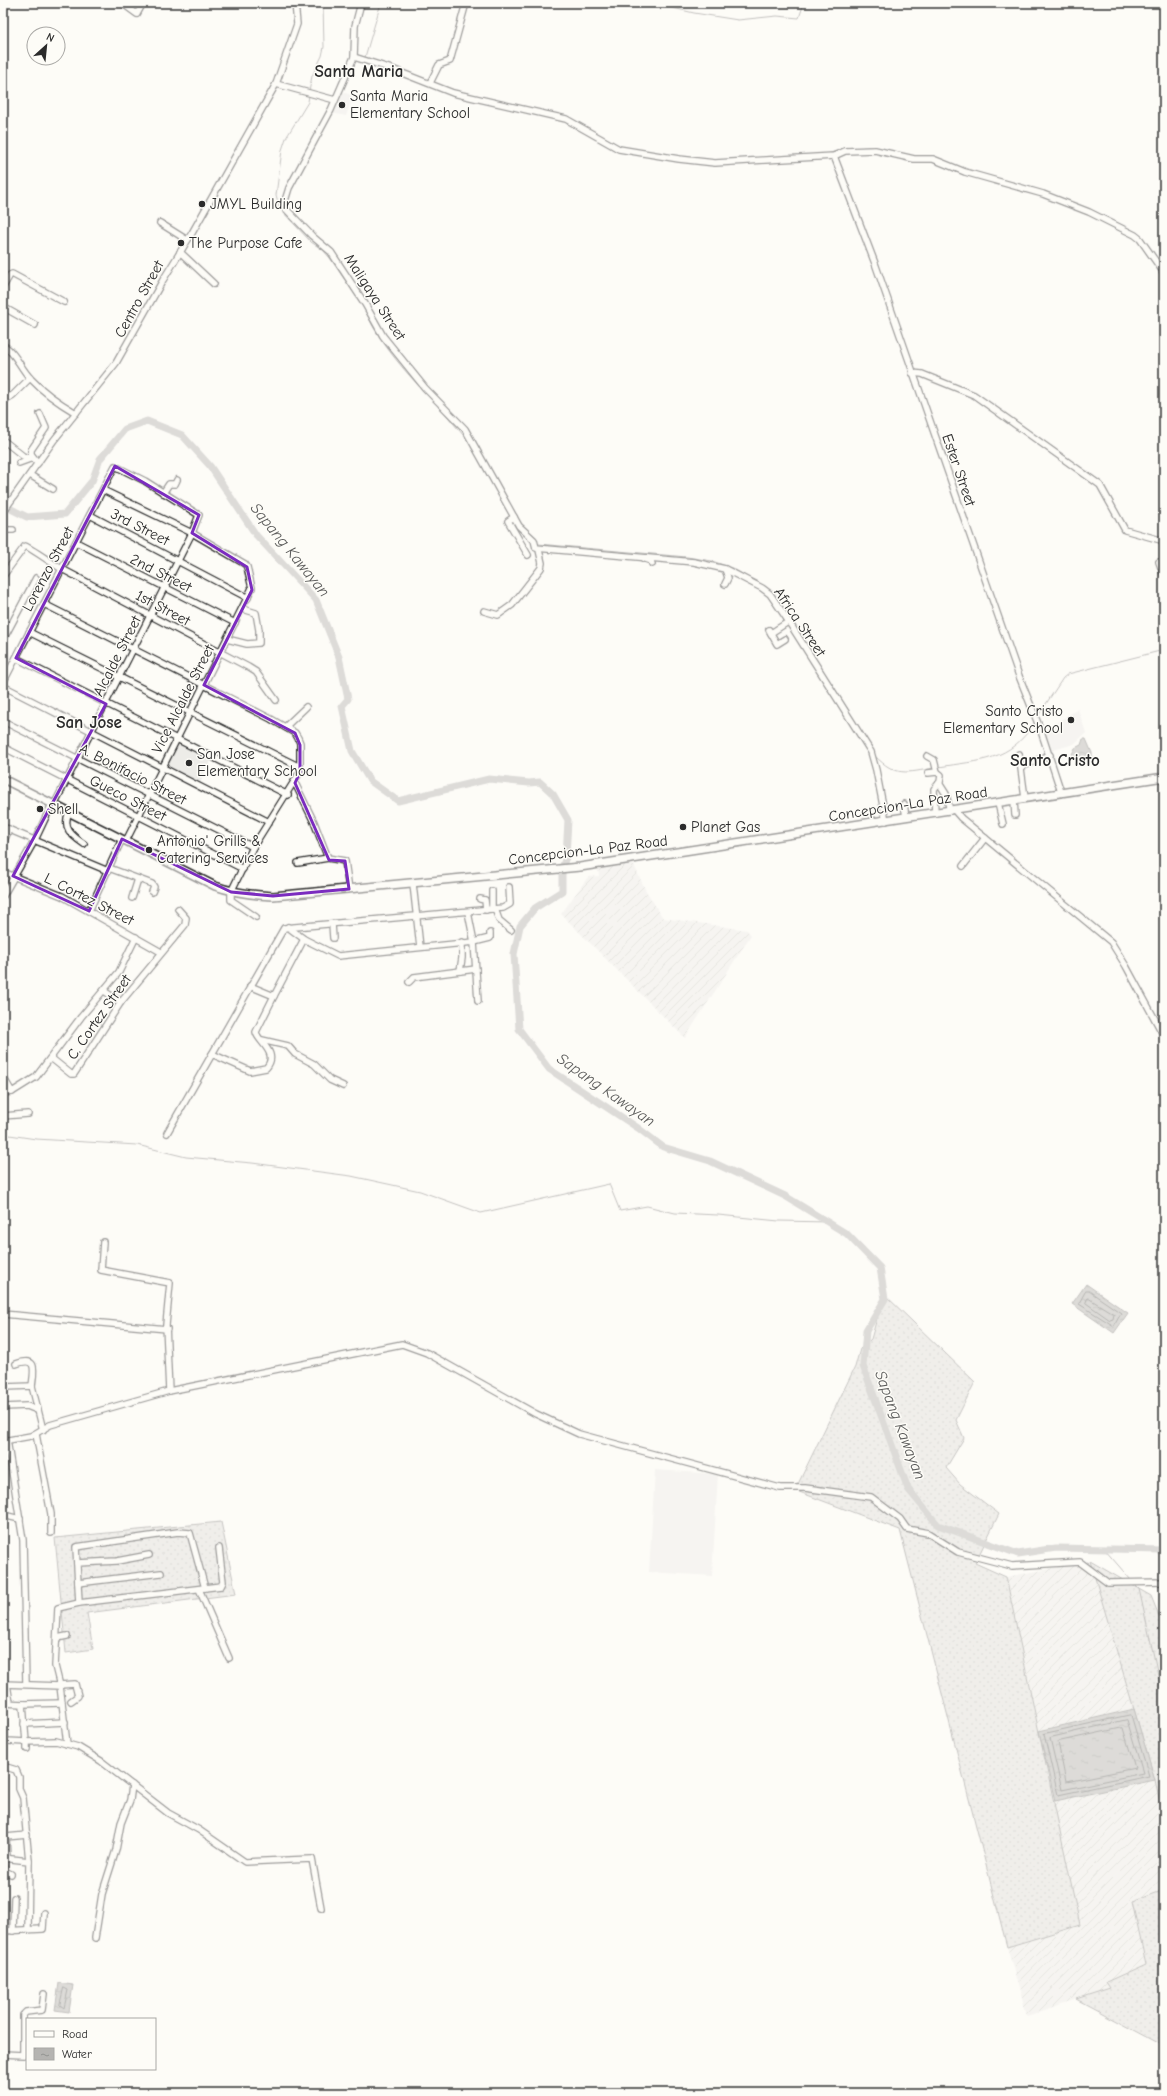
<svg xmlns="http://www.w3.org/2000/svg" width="1167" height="2096" viewBox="0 0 1167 2096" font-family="'Comic Neue',sans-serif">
<defs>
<pattern id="industrial-furrows" width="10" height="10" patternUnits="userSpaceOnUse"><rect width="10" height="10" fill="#edece8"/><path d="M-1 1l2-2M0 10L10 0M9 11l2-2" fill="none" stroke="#cbcbc7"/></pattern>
<pattern id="grass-dots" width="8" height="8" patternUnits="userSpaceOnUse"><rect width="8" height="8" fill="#dfdeda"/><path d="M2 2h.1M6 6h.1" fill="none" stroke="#c0bfbb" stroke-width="1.8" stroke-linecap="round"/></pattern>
<pattern id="water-ripples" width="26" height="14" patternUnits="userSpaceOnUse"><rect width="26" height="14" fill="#b5b4b1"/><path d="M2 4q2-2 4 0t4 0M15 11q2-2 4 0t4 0" fill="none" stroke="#939390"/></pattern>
</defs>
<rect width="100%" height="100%" fill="#fdfcf7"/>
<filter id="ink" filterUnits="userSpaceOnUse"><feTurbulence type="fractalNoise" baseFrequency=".025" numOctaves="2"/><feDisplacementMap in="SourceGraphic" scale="8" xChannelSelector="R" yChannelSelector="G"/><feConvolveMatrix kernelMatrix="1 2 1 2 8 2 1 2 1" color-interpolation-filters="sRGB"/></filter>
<g filter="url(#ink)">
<g fill="#edece8">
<polygon points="341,91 353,96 346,116 331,113"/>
<polygon points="1078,709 1086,733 1074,744 1050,751 1043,731"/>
<polygon points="179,743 212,759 200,783 167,767"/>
<polygon points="655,1470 718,1474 712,1576 649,1572"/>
</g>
<g fill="url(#industrial-furrows)">
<polygon points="633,863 645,889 663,918 747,930 751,935 685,1038 561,914 588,877 599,876 598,867"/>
<polygon points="1090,1561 1134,1709 1039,1731 1006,1577"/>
<polygon points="1155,1780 1164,1821 1164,1890 1132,1902 1146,1964 1107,1982 1110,1988 1027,2016 1007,1947 1080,1924 1048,1819 1055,1801"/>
</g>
<g fill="url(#grass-dots)" stroke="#858482">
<polygon points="884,1294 975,1382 956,1420 964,1438 946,1468 960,1484 999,1514 975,1563 1006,1577 1080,1925 1007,1947 900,1530 786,1487 798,1484 855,1367 860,1349 871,1339"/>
<polygon points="221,1522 236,1594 87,1613 93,1649 66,1653 55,1538"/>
<polygon points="1090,1561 1151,1596 1164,1628 1164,1821 1155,1780"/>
<polygon points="1164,1890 1164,2046 1076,1999 1110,1988 1106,1982 1146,1964 1132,1902"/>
</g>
<g fill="url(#water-ripples)" stroke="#7e7d7b">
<polygon points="1083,739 1086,739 1092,753 1092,757 1087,761 1078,761 1072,754 1075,748 1081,745"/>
<polygon points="1086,1284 1128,1313 1114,1333 1072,1304"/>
<polygon points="1134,1709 1155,1780 1055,1801 1039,1731"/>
<polygon points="59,1983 73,1985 69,2012 55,2010"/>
</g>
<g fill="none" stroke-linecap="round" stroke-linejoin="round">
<g stroke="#626261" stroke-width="1">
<polygon points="1086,1291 1089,1291 1121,1313 1114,1326 1079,1304"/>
<polygon points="1088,1298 1114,1314 1113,1319 1110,1320 1086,1303"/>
<polygon points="1131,1715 1149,1776 1058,1795 1044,1734"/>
<polygon points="1127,1720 1143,1773 1062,1790 1050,1738"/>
<polygon points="1123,1728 1135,1768 1066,1782 1058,1742"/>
<polygon points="64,1988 68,1990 64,2008 60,2005"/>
</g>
<g stroke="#7e7d7b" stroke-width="1">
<polyline points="652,3 694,13 738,20 777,16 799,18 804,3"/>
<polyline points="378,62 365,57 381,3"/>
<polyline points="309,92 312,76 322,56 324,47 323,3"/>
<polyline points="309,95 308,102 286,138 282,150 276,195 280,209 311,242 323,250 330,258 364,308"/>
<polyline points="854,148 869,147"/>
<polyline points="876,148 894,152"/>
<polyline points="827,154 843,149"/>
<path d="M367 314C378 341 410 378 431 398"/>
<polyline points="438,405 469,442 510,516"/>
<polyline points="518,529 531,541"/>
<polyline points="538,544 687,557 712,561 732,568 760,584"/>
<polyline points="1038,716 1063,678 1068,674 1164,650"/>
<path d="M875 756C896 777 906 773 934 768"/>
<path d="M939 767C980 760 1010 762 1034 723"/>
<polyline points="3,1134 36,1139 137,1145 186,1157 252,1163 351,1176 420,1191 481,1213 609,1184 620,1211 647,1206 675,1213 718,1215 779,1221 829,1222"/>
<polyline points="1105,1550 1131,1580"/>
<polyline points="1135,1585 1139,1589 1164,1702"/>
</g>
<polyline stroke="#b5b4b1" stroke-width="7" points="3,505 27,517 65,514 92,481 100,459 125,429 147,421 182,435 210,466 256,535 316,600 339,657 348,699 342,706 352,751 370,781 398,801 489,779 529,783 540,782 553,794 568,820 566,857 562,868 562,891 535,908 520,926 514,954 519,1029 549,1069 638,1128 663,1147 710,1161 785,1196 847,1234 880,1268 885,1299 866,1331 863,1366 908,1489 938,1525 1018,1554 1056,1548 1164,1550"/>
<g stroke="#2b2b2b" stroke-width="8">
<g id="minor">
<polyline points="122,3 137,14 143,3"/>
<polyline points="361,3 355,26 354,57 331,110 289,188 284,204 286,209 312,236 331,252 365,304 383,336 425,388 465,429 519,526 534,540 536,548 694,562 725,569 762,588 770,594 787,619 871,752 876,770 886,821"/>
<polyline points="354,57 392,69 453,93 566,119 619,149 679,159 715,163 834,156 845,151 875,150 914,159 933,159 965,172 1043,194 1089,212 1135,235 1140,239 1164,273"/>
<polyline points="430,83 439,65 450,61 466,3"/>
<polyline points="276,84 335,100"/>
<polyline points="834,156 876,266 1019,676 1041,731 1061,792"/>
<polyline points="160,223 187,240"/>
<polyline points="180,252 214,284"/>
<polyline points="3,287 10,275 12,274 64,302"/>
<polyline points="3,307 35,325"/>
<path d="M3 345C16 353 20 368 31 379 44 393 59 403 76 413"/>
<polyline points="912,373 922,374 974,395 1100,485 1125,530 1164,541"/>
<polyline points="3,403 6,399 13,395 30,378"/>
<polyline points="3,440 23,456 35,460"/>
<polyline points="19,463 30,459"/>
<polyline points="38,463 31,454 31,450 46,428 40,414"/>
<polyline points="30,475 53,489"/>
<polyline points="103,490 192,533 245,564 247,567 252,588 126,841"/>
<polyline points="163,493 169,484 175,484 177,480"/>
<polyline points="3,512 54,440 116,363 163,280 192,233 276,84 297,24 295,3"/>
<polyline points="90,515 248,598"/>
<polyline points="514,517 508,521 528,555"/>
<polyline points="3,530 13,530"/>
<polyline points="76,542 235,623"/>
<polyline points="645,559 651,561 652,564"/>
<polyline points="1159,562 1164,576"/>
<path d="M3 576 25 546C28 546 56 566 62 569L248 667 256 672 276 700"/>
<polyline points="725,584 728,578 725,569"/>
<polyline points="44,604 271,719 295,733 298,738 300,743 300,772 253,847 231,892 231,900 256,917"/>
<polyline points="484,611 498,615 512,605 541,568 542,563 539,550"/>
<polyline points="769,630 777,644 785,639"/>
<polyline points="29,632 300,767"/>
<polyline points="771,633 788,622"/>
<polyline points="227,639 247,644 259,643 259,630 256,613 243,609"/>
<polyline points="3,640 36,578"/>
<polyline points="16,658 288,795"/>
<polyline points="3,683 115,466 145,481 199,515 192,533 54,805"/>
<polyline points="3,686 269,822"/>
<polyline points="3,721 253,847"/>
<polyline points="285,727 306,707"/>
<polyline points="3,747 243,869"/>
<polyline points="1019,754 1025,798"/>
<polyline points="927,756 934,760 937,772"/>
<polyline points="1021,767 1050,755"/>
<polyline points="928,773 937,772 941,775 940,782 934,789 935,813"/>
<polyline points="295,783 314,822 328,858 345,861 349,889"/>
<polyline points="939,783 946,794 950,811"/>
<polyline points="1014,800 1015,815"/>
<polyline points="998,803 1003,824"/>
<polyline points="904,804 906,817"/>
<polyline points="954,810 961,818 1111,942 1126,966 1164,1036"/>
<path d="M69 812C62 828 71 835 84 844"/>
<polyline points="3,827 108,871"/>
<polyline points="3,844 9,829"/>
<polyline points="298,863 328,858"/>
<polyline points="963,866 985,838"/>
<polyline points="109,868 152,884 154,887 152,892"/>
<polyline points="3,872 62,896 161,952"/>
<polyline points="413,884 420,947"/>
<polyline points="492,891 492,909"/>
<polyline points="3,896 35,840 52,804"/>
<polyline points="132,898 138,879"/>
<polyline points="480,899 485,900 486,910"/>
<polyline points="495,909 499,920 511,930"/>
<polyline points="89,911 122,839"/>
<polyline points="468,912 474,942 490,938 490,933"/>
<polyline points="332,924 333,938"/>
<polyline points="288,927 304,939 338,956 474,942 478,1001"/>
<polyline points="460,971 462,958 462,942"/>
<polyline points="409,982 414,977 476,969"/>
<polyline points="250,986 274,996 304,939"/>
<polyline points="104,991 121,1002"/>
<polyline points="262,1040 288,1046 295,1054 314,1064 330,1080 343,1086"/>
<path d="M212 1054 250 1071 266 1068C280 1053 257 1041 256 1032L274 996"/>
<polyline points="51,1058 71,1074 74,1074 121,1002 185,925 186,918 178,909"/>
<polyline points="3,1077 12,1092 36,1077 81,1017 119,972 136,937"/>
<polyline points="3,1093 12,1092"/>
<polyline points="3,1116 28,1114"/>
<polyline points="167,1133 284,928 503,908 510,904 509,887"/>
<polyline points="103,1242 101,1270 170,1283 166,1325 169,1391"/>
<polyline points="3,1314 167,1329"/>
<path d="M16 1364C38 1356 34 1370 32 1386"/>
<polyline points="5,1387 32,1386 43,1430"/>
<polyline points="4,1407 27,1406 37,1410"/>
<polyline points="36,1434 51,1514 51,1533"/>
<polyline points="7,1440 23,1540 26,1684"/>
<polyline points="3,1441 31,1436 50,1425 169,1391 402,1344 427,1353 536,1414 579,1434 780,1488 805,1488 871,1497 900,1519 907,1529 928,1533 958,1552 1012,1566 1080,1562 1108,1583 1164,1582"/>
<polyline points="3,1515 20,1519"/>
<polyline points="77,1563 117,1561 149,1555"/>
<polyline points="78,1583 161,1573"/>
<polyline points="199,1589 229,1658"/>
<polyline points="79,1603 76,1547 178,1532 190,1533 205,1588"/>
<polyline points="57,1638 67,1636"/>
<polyline points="3,1684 60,1686 67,1744"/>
<polyline points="7,1684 10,1703"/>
<polyline points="59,1685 75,1684 78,1696 71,1701"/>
<polyline points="60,1686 55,1666 58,1608 79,1603 221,1586 223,1582 219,1548"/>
<polyline points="3,1703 5,1739 7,1741 26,1742"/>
<polyline points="3,1703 24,1704"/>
<polyline points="62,1703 23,1704 26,1742 56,1741 78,1747 101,1761 168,1813 199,1830 245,1862 312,1859 321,1908"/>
<polyline points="24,1724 65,1722"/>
<polyline points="27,1749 27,1742"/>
<polyline points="3,1766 16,1770 19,1777 19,1789 23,1798 29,1861"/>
<polyline points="3,1858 29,1861 28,1930"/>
<polyline points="7,1858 6,1837 27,1835"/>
<polyline points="3,1863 5,1871 11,1874"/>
<polyline points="3,1931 43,1929 44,1913"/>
<polyline points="13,1931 14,1898"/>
<polyline points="95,1938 102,1894 116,1850 121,1823 130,1800 132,1785"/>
<polyline points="3,2054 23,2055 23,2015 26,2012 42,2010 44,1994"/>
</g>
</g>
<g stroke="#2b2b2b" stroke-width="10">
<path id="major" d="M3 779 215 886C235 893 252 895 273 896L580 867 1164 777"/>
</g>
<use href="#minor" stroke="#fdfcf7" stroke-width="5.5"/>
<use href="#major" stroke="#fdfcf7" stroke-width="7"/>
</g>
</g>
<path d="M0 0H1167V2096H0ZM115 466 199 515 192 533 247 567 252 590 204 685 295 733 300 745V772L295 783 329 860 345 861 349 889 273 896 231 892 122 839 89 911 13 876 106 704 16 658Z" fill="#fdfcf7" fill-opacity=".55" fill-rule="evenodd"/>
<path fill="none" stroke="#7b2cbf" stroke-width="3" stroke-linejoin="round" d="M115 466 199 515 192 533 247 567 252 590 204 685 295 733 300 745V772L295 783 329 860 345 861 349 889 273 896 231 892 122 839 89 911 13 876 106 704 16 658Z"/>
<g fill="#2b2b2b" stroke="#fdfcf7" stroke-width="1.5">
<circle cx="342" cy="105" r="4"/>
<circle cx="202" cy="204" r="4"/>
<circle cx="181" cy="243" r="4"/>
<circle cx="1071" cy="720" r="4"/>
<circle cx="189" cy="763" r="4"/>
<circle cx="40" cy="809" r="4"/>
<circle cx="683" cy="827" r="4"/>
<circle cx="149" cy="850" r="4"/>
</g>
<g text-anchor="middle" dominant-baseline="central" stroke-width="3" stroke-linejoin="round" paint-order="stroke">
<g font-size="15" fill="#2b2b2b" stroke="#fdfcf7" text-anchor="start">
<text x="350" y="96">Santa Maria<tspan x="350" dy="17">Elementary School</tspan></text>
<text x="210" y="204">JMYL Building</text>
<text x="189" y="243">The Purpose Cafe</text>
<text x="1063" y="711" text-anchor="end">Santo Cristo<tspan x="1063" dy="17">Elementary School</tspan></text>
<text x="197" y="754">San Jose<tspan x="197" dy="17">Elementary School</tspan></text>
<text x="48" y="809">Shell</text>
<text x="691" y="827">Planet Gas</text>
<text x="157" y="841">Antonio' Grills &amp;<tspan x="157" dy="17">Catering Services</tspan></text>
</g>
<g font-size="15" fill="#2b2b2b" stroke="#fdfcf7">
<text transform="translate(375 297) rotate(57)">Maligaya Street</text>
<text transform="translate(139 299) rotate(-61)">Centro Street</text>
<text transform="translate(959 470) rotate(71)">Ester Street</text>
<text transform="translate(140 527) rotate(27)">3rd Street</text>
<text transform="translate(48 569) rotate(-62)">Lorenzo Street</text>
<text transform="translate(161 573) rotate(27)">2nd Street</text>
<text transform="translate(163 608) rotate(28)">1st Street</text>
<text transform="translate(800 622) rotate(56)">Africa Street</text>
<text transform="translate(117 656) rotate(-63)">Alcalde Street</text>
<text transform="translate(183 699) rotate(-63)">Vice Alcalde Street</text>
<text transform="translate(133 774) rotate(27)">A. Bonifacio Street</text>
<text transform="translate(128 798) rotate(27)">Gueco Street</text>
<text transform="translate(908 804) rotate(-9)">Concepcion-La Paz Road</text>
<text transform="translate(588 850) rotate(-7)">Concepcion-La Paz Road</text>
<text transform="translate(89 899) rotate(27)">L. Cortez Street</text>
<text transform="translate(99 1017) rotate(-55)">C. Cortez Street</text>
</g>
<g font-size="16" font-style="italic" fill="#5b5b5a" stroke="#fdfcf7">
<text transform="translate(290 550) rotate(51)">Sapang Kawayan</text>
<text transform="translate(606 1090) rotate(35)">Sapang Kawayan</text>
<text transform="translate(900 1425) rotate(69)">Sapang Kawayan</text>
</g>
<g font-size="17" font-weight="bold" fill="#2b2b2b" stroke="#fdfcf7">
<text x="359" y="71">Santa Maria</text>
<text x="89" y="722">San Jose</text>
<text x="1055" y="760">Santo Cristo</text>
</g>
</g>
<rect width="1167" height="2096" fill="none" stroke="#fdfcf7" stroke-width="16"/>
<rect x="8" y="8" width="1151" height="2080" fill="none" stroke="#2b2b2b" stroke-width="1.5" filter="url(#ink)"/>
<rect x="26" y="2018" width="130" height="52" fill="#fdfcf7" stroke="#a9a8a5"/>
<rect x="34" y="2031" width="20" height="6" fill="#fdfcf7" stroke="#a9a8a5"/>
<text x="62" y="2038" font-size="12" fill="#2b2b2b">Road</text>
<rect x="34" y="2048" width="20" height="12" fill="url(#water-ripples)" stroke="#a9a8a5"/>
<text x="62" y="2058" font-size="12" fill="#2b2b2b">Water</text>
<g transform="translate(46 46) rotate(27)"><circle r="19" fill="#fdfcf7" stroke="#a9a8a5"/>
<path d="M0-3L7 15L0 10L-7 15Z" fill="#2b2b2b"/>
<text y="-6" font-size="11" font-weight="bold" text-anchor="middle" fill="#2b2b2b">N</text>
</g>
</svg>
